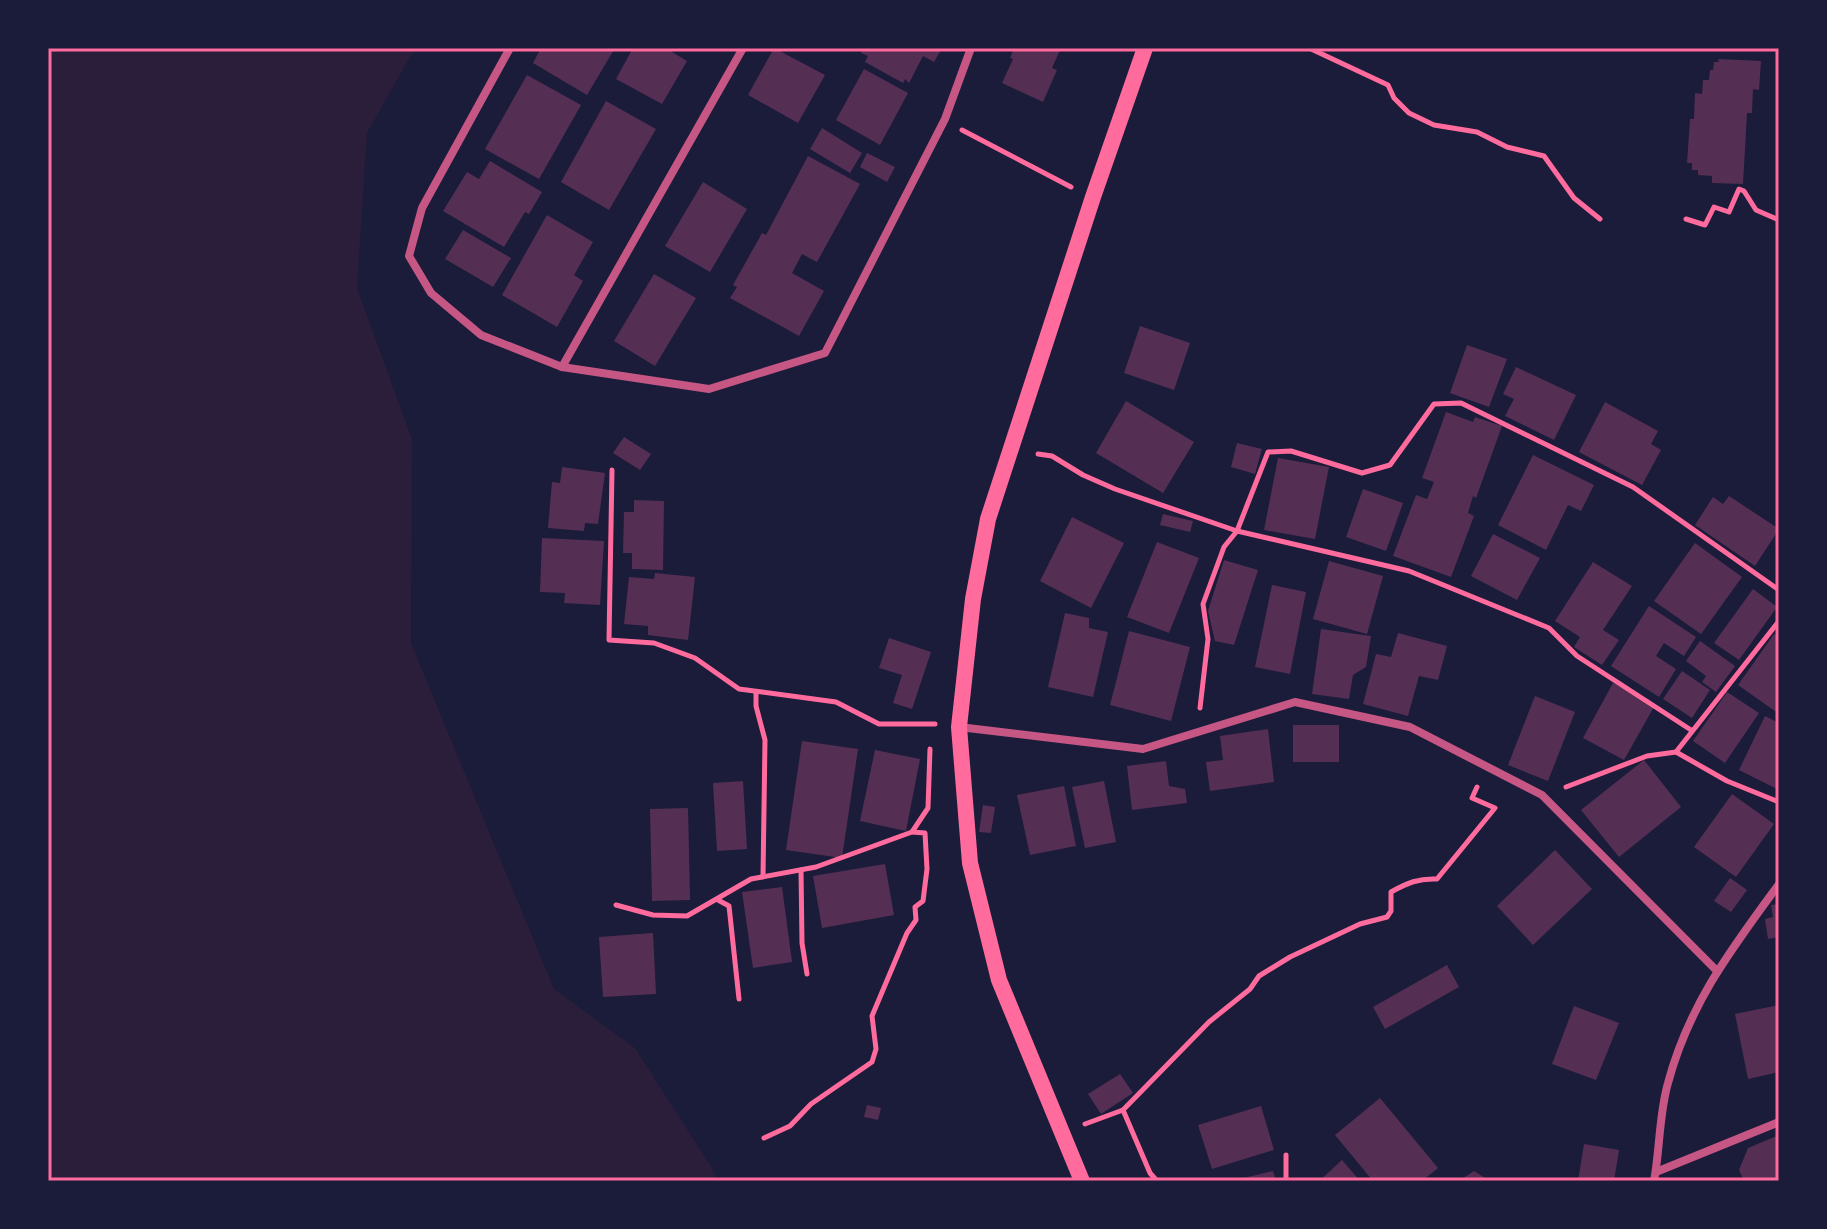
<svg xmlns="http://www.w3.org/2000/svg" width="1827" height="1229" viewBox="0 0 1827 1229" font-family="Helvetica,sans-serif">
<rect width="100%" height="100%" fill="#1b1b3a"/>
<polygon fill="#2a1e3b" points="48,48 415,48 367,133 357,288 412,439 411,643 554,989 635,1048 712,1168 717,1181 48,1181"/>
<g fill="#542f53">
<polygon points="541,48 615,48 587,95 533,63"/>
<polygon points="633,48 674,48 672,52 687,61 662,104 616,79"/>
<polygon points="774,48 825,75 798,123 748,95"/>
<polygon points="863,48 942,48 934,62 923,56 909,83 905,79 903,83 865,62 868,56 861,53"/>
<polygon points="1014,48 1061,48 1052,68 1057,70 1043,102 1002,83 1013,59 1010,58"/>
<polygon points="1718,59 1761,61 1759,90 1753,89 1752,113 1747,113 1743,184 1712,183 1712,176 1698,175 1698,170 1692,170 1692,163 1687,163 1690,119 1694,119 1695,93 1702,94 1703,80 1709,80 1710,70 1713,70 1714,62 1719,62"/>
<polygon points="864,69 908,93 880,145 836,120"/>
<polygon points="527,75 581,105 539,179 485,149"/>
<polygon points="606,101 656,129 609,210 561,182"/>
<polygon points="822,128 862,153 850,173 810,149"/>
<polygon points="867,153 895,167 887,182 860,167"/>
<polygon points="808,156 860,184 817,262 802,254 792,273 824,291 799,336 730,298 737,287 733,285 762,233 766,235"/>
<polygon points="490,161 542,192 529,214 525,212 504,247 443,211 467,172 479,179"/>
<polygon points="703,182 747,209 710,272 665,246"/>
<polygon points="547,215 593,242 574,275 583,281 557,327 502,295"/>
<polygon points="463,230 511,258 493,287 445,259"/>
<polygon points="654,274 696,298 655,366 614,341"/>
<polygon points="1140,326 1190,343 1174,390 1124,373"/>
<polygon points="1467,345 1507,359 1489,407 1450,393"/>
<polygon points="1516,367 1576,395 1554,440 1505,416 1514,399 1503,394"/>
<polygon points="1126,401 1194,442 1163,493 1096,453"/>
<polygon points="1605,402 1658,431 1651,444 1661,450 1642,485 1579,452"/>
<polygon points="1446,412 1473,422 1475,417 1502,426 1476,498 1473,496 1468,513 1474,516 1451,577 1393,556 1416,495 1427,499 1434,482 1422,478"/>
<polygon points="624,437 651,454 640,470 613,453"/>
<polygon points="1237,443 1262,449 1255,474 1231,467"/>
<polygon points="1533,455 1594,485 1581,511 1568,505 1546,550 1498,525"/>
<polygon points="1278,458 1329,467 1315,539 1264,530"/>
<polygon points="562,467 605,473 598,524 585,523 584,531 548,528 552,482 560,483"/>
<polygon points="1363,489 1403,503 1386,551 1346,537"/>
<polygon points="1729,496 1779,529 1755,566 1695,525 1713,497 1723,504"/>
<polygon points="634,500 664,501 663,570 632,569 632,553 623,553 624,512 634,512"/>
<polygon points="1163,514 1193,521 1190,532 1160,525"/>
<polygon points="1072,517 1124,543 1091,608 1040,581"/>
<polygon points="1493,534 1540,558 1517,600 1471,576"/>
<polygon points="542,538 604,541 600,605 564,603 565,593 540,592"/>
<polygon points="1157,542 1199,558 1169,633 1127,617"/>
<polygon points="1695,543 1742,577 1701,634 1654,601"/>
<polygon points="1224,560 1258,570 1234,645 1215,641 1208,611"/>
<polygon points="1329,561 1383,576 1367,634 1313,619"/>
<polygon points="1593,562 1632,586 1603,630 1619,640 1602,665 1574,647 1580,637 1555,621"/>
<polygon points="655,573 695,577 688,640 648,635 648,626 624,624 629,577 654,579"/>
<polygon points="1272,585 1306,592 1290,674 1255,667"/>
<polygon points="1753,589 1777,607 1739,660 1714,643"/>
<polygon points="1649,606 1696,637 1684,656 1664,643 1656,656 1676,669 1659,697 1611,666"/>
<polygon points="1065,613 1089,618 1089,628 1108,632 1093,697 1048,687"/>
<polygon points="1321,629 1371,636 1366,667 1353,675 1349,699 1312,694"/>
<polygon points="1129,631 1190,647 1171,721 1110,705"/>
<polygon points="1398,633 1447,646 1438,680 1419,676 1408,716 1363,704 1376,654 1391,657"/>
<polygon points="1774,634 1779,637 1779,714 1738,685"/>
<polygon points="889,638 931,652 912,709 893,703 902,675 879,668"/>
<polygon points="1700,641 1735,666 1716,692 1702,682 1706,676 1686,661"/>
<polygon points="1682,671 1710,690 1692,718 1663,699"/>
<polygon points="1613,683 1655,705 1624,760 1583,738"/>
<polygon points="1727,692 1759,713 1725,763 1693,741"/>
<polygon points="1535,696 1575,712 1548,781 1508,765"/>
<polygon points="1765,716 1779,723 1779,790 1739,770"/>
<rect x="1293" y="725" width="46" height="37"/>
<polygon points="1268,729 1274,782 1210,791 1206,762 1223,760 1220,736"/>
<polygon points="802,741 858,749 842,858 786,850"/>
<polygon points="875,750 920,759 906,831 860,821"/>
<polygon points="1644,760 1681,807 1619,857 1581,810"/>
<polygon points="1166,761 1169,786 1185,789 1187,803 1132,810 1127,766"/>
<polygon points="743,781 747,849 717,851 713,783"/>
<polygon points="1104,781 1116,842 1085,848 1072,787"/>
<polygon points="1064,786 1076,846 1030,855 1017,795"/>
<polygon points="1732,794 1774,824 1736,877 1694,847"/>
<polygon points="983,805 995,807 991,833 979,832"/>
<polygon points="688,808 690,900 652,901 650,809"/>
<polygon points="1555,850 1592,889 1533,945 1497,906"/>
<polygon points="885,864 894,915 822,928 813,876"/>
<polygon points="1730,878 1747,890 1731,912 1714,901"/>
<polygon points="782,887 792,962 753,968 742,892"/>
<polygon points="1779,904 1779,937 1768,939 1765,919 1773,917 1771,905"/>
<polygon points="653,933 656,994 603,997 599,937"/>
<polygon points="1447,965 1459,987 1385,1029 1373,1007"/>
<polygon points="1779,1005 1779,1072 1748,1079 1735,1014"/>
<polygon points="1574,1006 1619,1023 1596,1080 1552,1064"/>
<polygon points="1120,1074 1133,1093 1101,1114 1088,1094"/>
<polygon points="1380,1098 1438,1168 1422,1181 1373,1181 1335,1135"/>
<polygon points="867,1105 881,1108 878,1120 864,1117"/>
<polygon points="1261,1106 1274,1150 1212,1169 1198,1125"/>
<polygon points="1779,1135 1779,1181 1744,1181 1739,1170 1748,1148"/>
<polygon points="1584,1144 1619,1150 1614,1181 1578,1181"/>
<polygon points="1342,1160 1360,1181 1319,1181"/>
<polygon points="1273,1171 1276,1181 1235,1181 1235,1180"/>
<polygon points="1474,1171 1490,1181 1459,1181"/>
</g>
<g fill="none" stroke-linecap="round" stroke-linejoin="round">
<g stroke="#ff6b9d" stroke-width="5">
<polyline points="1309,48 1388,85 1394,98 1409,113 1434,125 1477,132 1507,147 1544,156 1574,198 1600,219"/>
<polyline points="962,130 1071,187"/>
<polyline points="1686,219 1705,225 1714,207 1729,212 1739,189 1744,191 1756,210 1779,220"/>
<polyline points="1038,454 1052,456 1083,475 1115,489 1237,531 1409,571 1549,628 1577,656 1691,730"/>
<polyline points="612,470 609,640 654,643 695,658 739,689 836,702 879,724 935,724"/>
<polyline points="756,692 756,706 765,740 763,877"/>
<polyline points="1200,708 1208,639 1203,604 1224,547 1237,531 1268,452 1291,451 1362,473 1390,465 1434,404 1461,403 1633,487 1779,590"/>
<polyline points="1676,752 1727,781 1779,802"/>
<polyline points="1566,787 1647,756 1676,752 1779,621"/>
<polyline points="801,870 802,943 807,974"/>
<polyline points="718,900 729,906 739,999"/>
<polyline points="616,905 653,915 687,916 751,879 816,867 912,832 928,808 930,749"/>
<polyline points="1123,1110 1150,1173 1157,1181"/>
<path d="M1085 1124 1123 1110 1209 1022 1250 989 1259 976 1290 957 1360 924 1387 917 1391 911V892C1407 883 1419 878 1437 879L1495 808 1472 798 1477 787"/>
<polyline points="764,1138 790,1126 811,1104 872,1062 876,1049 872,1016 907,933 916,920 915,907 923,901 927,869 925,833 912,832"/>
<polyline points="1286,1155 1286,1181"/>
</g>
<g stroke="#c65784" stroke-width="8">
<polyline points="510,48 422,208 409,256 431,293 481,335 562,367 709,389 825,353 945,119 971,48"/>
<polyline points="562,367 743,48"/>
<polyline points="959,727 1143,749 1295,702 1410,727 1542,795 1716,970"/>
<polyline points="1656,1172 1779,1122"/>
<path d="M1654 1181C1660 1149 1659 1114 1668 1083 1689 1004 1732 948 1779 884"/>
</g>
<polyline stroke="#ff6b9d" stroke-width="16" points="1082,1181 999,980 970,863 959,727 973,599 988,519 1093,197 1145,48"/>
</g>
<rect width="1827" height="1229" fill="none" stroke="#1b1b3a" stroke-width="100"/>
<rect x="50" y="50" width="1727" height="1129" fill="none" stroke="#ff6b9d" stroke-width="3"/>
</svg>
